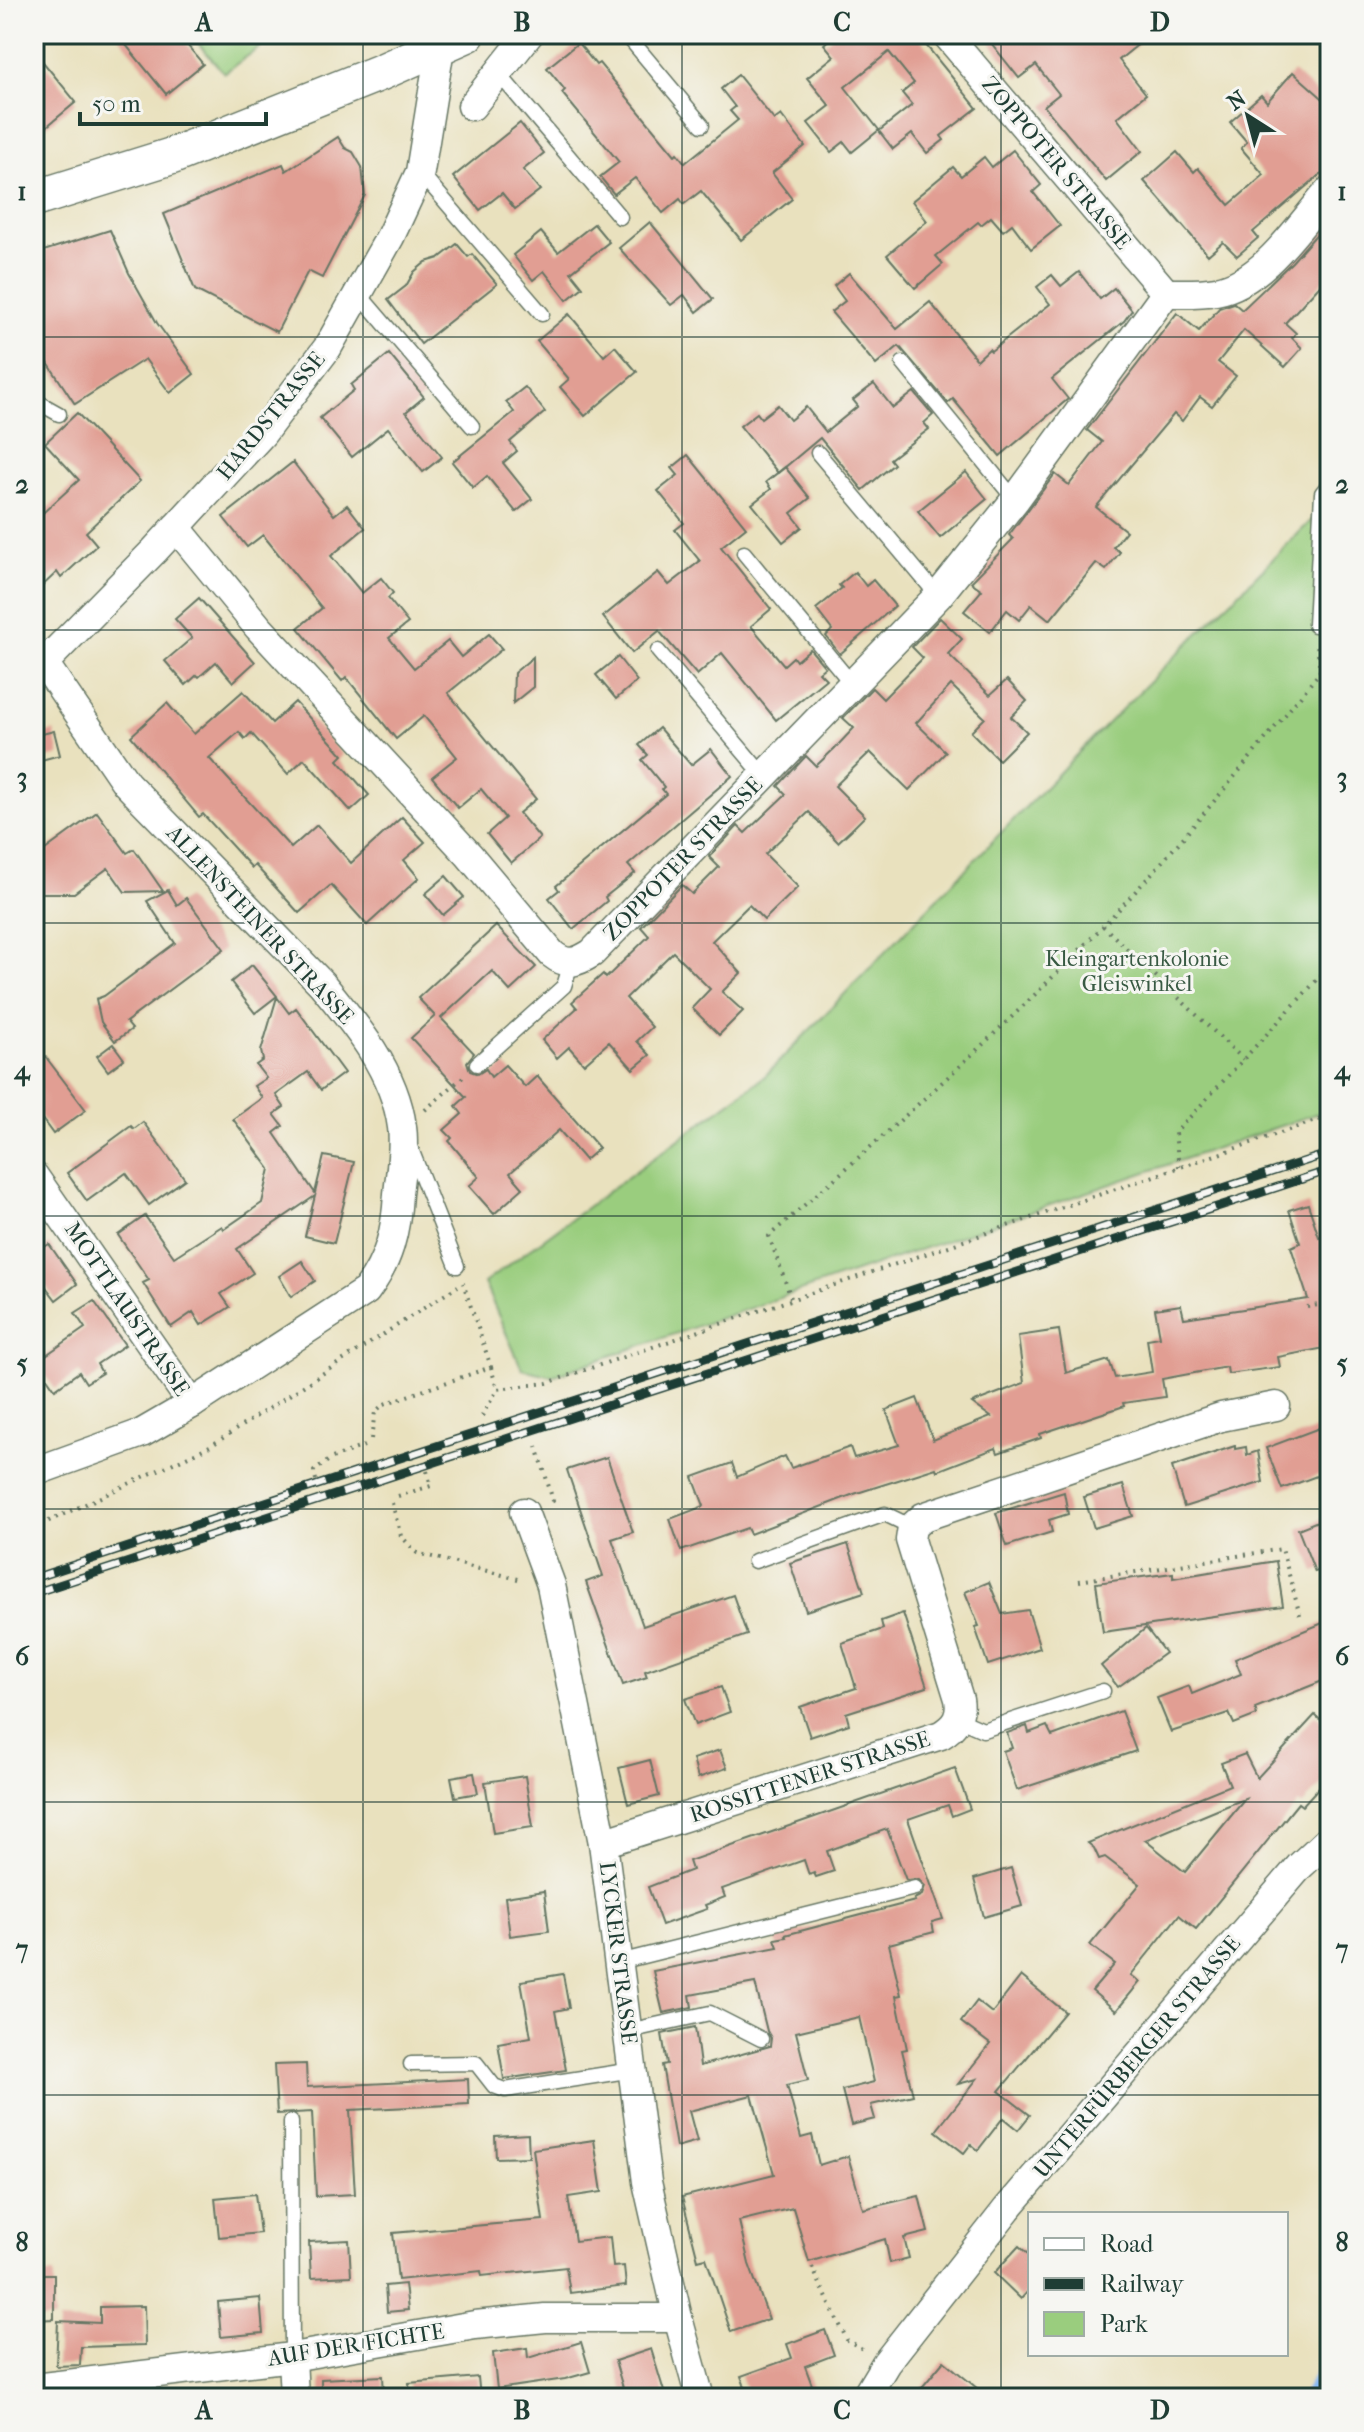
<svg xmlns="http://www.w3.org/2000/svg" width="1364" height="2432" viewBox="0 0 1364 2432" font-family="'IM FELL French Canon',serif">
<rect width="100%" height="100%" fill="#f6f6f2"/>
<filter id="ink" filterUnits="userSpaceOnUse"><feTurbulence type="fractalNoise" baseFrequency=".0125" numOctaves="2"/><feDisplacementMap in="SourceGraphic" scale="16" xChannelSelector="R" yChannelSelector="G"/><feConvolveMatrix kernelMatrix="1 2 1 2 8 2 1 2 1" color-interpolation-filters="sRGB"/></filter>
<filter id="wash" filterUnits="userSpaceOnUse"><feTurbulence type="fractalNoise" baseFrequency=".006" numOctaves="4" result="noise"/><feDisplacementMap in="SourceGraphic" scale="32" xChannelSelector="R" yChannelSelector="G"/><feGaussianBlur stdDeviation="1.8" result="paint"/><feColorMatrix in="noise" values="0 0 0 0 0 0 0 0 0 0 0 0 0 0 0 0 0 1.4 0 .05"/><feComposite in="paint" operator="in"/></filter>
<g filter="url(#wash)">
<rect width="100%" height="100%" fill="#e9e1be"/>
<g fill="#9acd7e" stroke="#5c8559" stroke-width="2">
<polygon points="190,34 255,34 263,45 224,73"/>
<polygon points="1330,502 1330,1109 552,1376 522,1369 484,1283 765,1076 1085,746"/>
</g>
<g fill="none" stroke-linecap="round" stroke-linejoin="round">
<polyline stroke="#85b9f3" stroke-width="7" points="1305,2398 1330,2352"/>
</g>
<g id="blocks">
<g fill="#e19e93" fill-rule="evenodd">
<polygon points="117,34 178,34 203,64 166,94"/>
<polygon points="835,34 917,34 977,108 941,136 944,140 927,153 912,134 893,149 879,131 912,105 902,93 914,83 889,52 845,87 879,130 852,152 844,142 831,152 808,123 830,106 807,78 834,56 824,44"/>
<polygon points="984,34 1151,34 1119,60 1146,94 1117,118 1142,151 1106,181 1044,106 1059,94 1036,65 1019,78"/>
<polygon points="578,43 596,65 599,63 675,155 677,153 685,163 738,120 730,111 735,107 721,89 738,75 774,120 781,115 805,146 772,173 792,199 741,240 701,191 684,204 680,199 663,213 635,178 614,194 600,177 619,162 562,93 565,90 547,68"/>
<polygon points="34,51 76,102 34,137"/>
<polygon points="1293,72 1330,105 1330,166 1253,232 1258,238 1237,256 1223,242 1208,255 1144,181 1177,152 1194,172 1198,168 1229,205 1264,175 1241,148 1247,142 1230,122 1261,95 1267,102"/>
<polygon points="520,123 544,153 523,170 540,190 515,209 502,193 480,210 453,177"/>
<polygon points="338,137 345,148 353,152 362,167 365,195 322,278 308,271 277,332 195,290 164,214 283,164 286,171"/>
<polygon points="1013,150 1041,185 1033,192 1060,226 1031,249 1012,224 1003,231 991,217 981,225 978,222 936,256 943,264 915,288 887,255 927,221 912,201 953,167 961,176 984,157 992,167"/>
<polygon points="1330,219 1330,274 1285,323 1296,333 1292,338 1302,348 1285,367 1244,330 1218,362 1236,376 1212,406 1200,397 1182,421 1174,414 1096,507 1126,531 1113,547 1120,552 1106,570 1096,563 1050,620 1031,605 1019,620 1007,610 990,632 964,611 982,590 971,582 1013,539 1009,535 1055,474 1069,485 1102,442 1087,430 1177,313 1199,331 1219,308 1234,303 1242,310 1292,262"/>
<polygon points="650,222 713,299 697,312 684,295 671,305 619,248"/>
<polygon points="594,224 609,242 571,272 583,287 567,300 544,271 533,280 513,255 541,232 558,252"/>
<polygon points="110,230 129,273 157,323 194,374 170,393 145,359 75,404 42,354 34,358 34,254"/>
<polygon points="457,244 468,257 472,254 497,284 421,344 388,300 406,286 414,272 426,262 439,258"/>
<polygon points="1079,272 1100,299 1114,288 1132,310 1124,321 1052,379 1068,399 1000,456 953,399 948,403 899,346 876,365 831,312 845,301 834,286 849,273 897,329 930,302 977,360 989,349 991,351 1050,304 1037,287 1052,275 1061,286"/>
<polygon points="569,314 604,356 615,346 637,372 585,416 560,387 569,379 537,341"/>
<polygon points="389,354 424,397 406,412 442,457 423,472 388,428 352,457 320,418 354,390 351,385"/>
<polygon points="874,384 893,408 914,392 933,415 924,423 929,429 890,459 894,464 863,490 820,438 778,473 740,426 757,413 761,418 778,405 790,420 806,407 826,432 858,406 853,400"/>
<polygon points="525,387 545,412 510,442 517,451 503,463 532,499 516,512 487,476 473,488 452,462 514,412 506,402"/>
<polygon points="77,413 140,481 86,532 97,545 61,578 57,572 34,594 34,521 79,480 45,443"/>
<polygon points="688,455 746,527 721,547 771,609 751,626 784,665 793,657 796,661 810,649 825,667 819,672 826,679 776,720 722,653 697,675 659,631 632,653 603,617 658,572 669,585 700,561 675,530 684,523 658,491 678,475 672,468"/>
<polygon points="293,462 334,515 347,505 365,528 331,556 362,593 381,578 393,593 388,598 408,623 389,638 414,668 448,641 461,657 489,634 502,649 448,693 536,799 519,813 540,838 511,863 487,834 505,818 481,789 458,808 432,777 457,757 424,716 396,739 346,677 342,681 298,628 322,608 263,535 247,547 223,517"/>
<polygon points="785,467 810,498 791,513 802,527 783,542 752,504 771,489 766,482"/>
<polygon points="966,472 987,499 940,538 918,511"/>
<polygon points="855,572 866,586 873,580 895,606 840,654 826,636 832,630 816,609 842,588 839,585"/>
<polygon points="199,598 255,662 233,682 216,662 199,677 197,675 186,685 165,661 192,638 175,619"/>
<polygon points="940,618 962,639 948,654 990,695 1007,680 1027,701 1011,717 1027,732 999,760 971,732 985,718 951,685 916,723 946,752 909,790 870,752 835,786 865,816 851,830 838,842 809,812 765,854 798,887 764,920 749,905 712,941 741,973 722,992 743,1011 719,1035 692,1008 710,989 673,952 626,998 652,1027 637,1041 650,1055 633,1069 609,1042 584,1064 569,1047 557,1058 542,1040 577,1008 572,1002 603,974 606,978 649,936 641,927 682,885 692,894 719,867 709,857 738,826 745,833 786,794 778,786 806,756 816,766 836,747 854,728 843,718 872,688 883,699 923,658 912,647"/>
<polygon points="533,657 533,687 513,703 514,673"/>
<polygon points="618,657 637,681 616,699 596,675"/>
<polygon points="243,691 272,723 295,702 343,755 338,760 369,795 351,811 304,759 288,774 251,733 245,739 239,732 209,758 291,848 317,825 351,863 402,817 425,842 404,860 419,878 367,925 331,885 299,913 255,865 252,868 203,814 199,817 131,736 167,703 194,734"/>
<polygon points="659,728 691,765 711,749 732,776 628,865 635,873 605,897 607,901 573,929 549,898 559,890 556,886 666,794 662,789 664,787 642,760 648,755 639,745"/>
<polygon points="54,731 60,755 34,762 34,736"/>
<polygon points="97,812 127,853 134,849 163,891 125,892 108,868 74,893 34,893 34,858"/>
<polygon points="446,876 464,897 443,915 425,894"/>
<polygon points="168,890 177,905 186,898 224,949 126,1022 132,1029 115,1041 101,1022 96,999 104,996 175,943 147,901"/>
<polygon points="496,926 536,967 510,991 492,971 441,1018 474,1053 467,1062 470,1071 478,1074 486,1069 491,1077 505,1065 525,1087 537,1076 599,1148 585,1160 559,1130 510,1173 523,1188 494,1214 469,1186 479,1177 449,1141 452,1138 444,1130 462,1114 456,1106 466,1097 411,1038 435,1016 418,998"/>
<polygon points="252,965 277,996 255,1013 231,982"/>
<polygon points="277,997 289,1013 296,1008 344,1073 321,1090 308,1072 276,1095 284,1107 274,1114 283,1126 274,1133 315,1193 324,1156 354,1162 334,1243 305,1236 315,1196 237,1249 253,1273 221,1294 230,1307 201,1325 193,1312 171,1327 143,1283 149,1280 118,1235 145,1216 174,1257 222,1226 224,1229 262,1203 270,1169 233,1119 262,1098 254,1086 266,1078 256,1065 263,1060 261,1051"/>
<polygon points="113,1044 124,1059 108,1071 97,1056"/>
<polygon points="45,1056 86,1110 53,1134 34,1108 34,1065"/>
<polygon points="143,1122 185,1179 149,1205 126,1173 87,1201 67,1173 131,1126 134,1129"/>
<polygon points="1308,1204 1319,1237 1330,1234 1330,1347 1278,1357 1280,1367 1228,1374 1227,1367 1162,1379 1165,1397 1123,1403 1124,1406 1040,1434 1041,1438 998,1453 996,1448 937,1471 936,1468 854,1494 750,1534 747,1528 681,1551 670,1519 704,1506 693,1477 732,1463 737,1477 785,1456 791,1468 850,1447 854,1458 899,1445 886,1410 917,1398 933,1440 991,1417 972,1403 1024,1383 1018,1336 1059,1330 1066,1373 1109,1360 1115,1378 1152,1372 1147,1339 1160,1337 1155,1309 1181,1305 1184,1318 1308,1299 1291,1247 1300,1243 1289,1210"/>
<polygon points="49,1244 77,1284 56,1300 34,1271 34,1254"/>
<polygon points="302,1261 315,1281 291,1297 279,1276"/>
<polygon points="94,1301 125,1345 97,1364 102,1373 86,1383 79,1372 55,1389 36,1362 85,1328 75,1313"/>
<polygon points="1330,1424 1330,1471 1282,1489 1266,1448"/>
<polygon points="1235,1446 1235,1449 1246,1447 1247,1455 1258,1451 1263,1482 1184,1507 1172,1467"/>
<polygon points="607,1457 633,1532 612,1539 643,1626 733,1595 747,1635 645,1671 647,1677 623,1685 586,1582 603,1576 567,1470"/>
<polygon points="1123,1485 1133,1516 1094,1528 1084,1497"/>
<polygon points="1064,1492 1068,1514 1049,1520 1052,1532 1007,1546 996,1513"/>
<polygon points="1330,1516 1330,1567 1315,1572 1298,1529"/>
<polygon points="848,1544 864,1592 806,1611 790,1563"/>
<polygon points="1276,1561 1283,1606 1103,1632 1096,1583 1173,1573 1173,1578"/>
<polygon points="989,1582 1002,1614 1028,1610 1040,1648 988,1665 975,1627 979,1626 965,1592"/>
<polygon points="903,1613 927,1687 846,1713 849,1724 810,1737 800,1707 856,1688 842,1643 883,1629 881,1621"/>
<polygon points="1330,1620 1330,1678 1255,1708 1257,1715 1234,1724 1229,1713 1171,1732 1157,1698 1189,1686 1192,1694 1241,1674 1235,1659"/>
<polygon points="1146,1628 1165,1653 1118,1687 1101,1666"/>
<polygon points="721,1687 730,1712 695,1725 685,1699"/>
<polygon points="1121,1711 1136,1751 1017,1790 1003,1751 1012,1748 1007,1733 1027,1726 1029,1733 1047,1726 1052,1736"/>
<path d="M1315 1715 1330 1729V1775L1302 1806 1298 1803 1196 1929 1179 1915 1131 1975 1140 1982 1116 2011 1092 1991 1115 1964 1090 1945 1140 1884 1105 1857 1099 1859 1094 1848 1088 1843 1230 1785 1221 1763 1245 1754 1257 1778ZM1245 1799 1185 1872 1145 1840 1234 1803Z"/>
<polygon points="720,1750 727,1768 698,1778 693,1759"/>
<polygon points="650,1760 659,1796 628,1804 619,1768"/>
<polygon points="955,1768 970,1809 952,1816 948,1805 908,1819 943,1919 932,1922 934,1932 889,1944 901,1995 896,1996 907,2049 902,2050 913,2095 871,2105 875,2119 851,2125 842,2090 874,2082 859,2017 796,2032 808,2080 787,2085 801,2138 812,2135 819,2165 848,2156 863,2209 919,2196 928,2232 904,2238 909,2258 890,2263 885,2239 809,2262 793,2208 739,2221 749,2264 769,2319 731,2332 706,2258 698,2260 682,2197 774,2174 752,2095 689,2111 697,2141 676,2147 662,2065 667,2064 662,2034 695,2027 700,2066 770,2046 771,2038 767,2031 755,1983 690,1995 692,2007 663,2013 653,1971 778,1947 775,1939 786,1937 785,1935 915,1901 914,1899 922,1895 925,1886 918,1879 906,1880 887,1829 827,1851 834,1871 816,1877 814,1873 809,1875 804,1860 722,1889 725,1897 705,1905 707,1909 662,1925 648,1887 692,1870 689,1861"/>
<polygon points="474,1773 478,1793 455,1797 451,1777"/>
<polygon points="525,1776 533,1827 493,1833 485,1782"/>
<polygon points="1011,1868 1022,1906 984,1917 974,1879"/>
<polygon points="544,1891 549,1931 510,1936 505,1897"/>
<polygon points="563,1974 569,2008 555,2011 566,2070 504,2079 498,2043 531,2037 521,1981"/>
<polygon points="1021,1976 1065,2012 999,2091 1030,2115 1018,2130 1003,2118 978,2150 971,2144 964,2153 936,2131 977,2079 958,2084 990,2044 961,2022 977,2001 992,2013"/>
<polygon points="306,2064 307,2087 468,2079 469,2104 350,2110 355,2194 316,2196 312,2112 277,2114 274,2065"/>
<polygon points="528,2134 529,2157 496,2158 495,2136"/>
<polygon points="594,2140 602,2192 568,2197 575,2241 610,2237 613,2267 624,2266 626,2286 570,2293 566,2267 482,2276 481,2271 398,2280 393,2233 543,2220 533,2149"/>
<polygon points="255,2194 260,2233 219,2237 215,2198"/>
<polygon points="349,2240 351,2276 311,2278 309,2242"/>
<polygon points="1019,2246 1030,2256 1030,2289 1021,2299 994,2273"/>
<polygon points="34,2274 54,2274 54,2319 34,2320"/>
<polygon points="405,2284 408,2310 387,2312 385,2286"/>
<polygon points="260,2298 263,2333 221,2337 218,2302"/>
<polygon points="144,2306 145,2345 81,2347 80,2365 56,2366 58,2321 100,2323 100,2307"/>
<polygon points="825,2330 834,2355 805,2366 813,2388 785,2398 749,2398 741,2376 792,2358 787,2344"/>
<polygon points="581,2342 590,2372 565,2379 497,2389 493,2353 527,2348 528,2358"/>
<polygon points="651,2349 666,2398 626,2398 615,2361"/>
<polygon points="944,2361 989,2398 913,2398"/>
<polygon points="383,2376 384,2395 363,2396 363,2398 321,2396 321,2379"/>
<polygon points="478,2377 480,2398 410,2398 409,2383"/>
</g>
</g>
</g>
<g filter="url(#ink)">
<use href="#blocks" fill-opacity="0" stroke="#667664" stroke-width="2"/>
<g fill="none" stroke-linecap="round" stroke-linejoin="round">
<g stroke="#667664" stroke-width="17">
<g id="service">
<polyline points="626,34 702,125"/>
<polyline points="499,74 620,217"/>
<polyline points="420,172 542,314"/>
<polyline points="358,293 472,426"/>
<polyline points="903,363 1015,500"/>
<polyline points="34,400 59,414"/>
<polyline points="818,453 938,596"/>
<polyline points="744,553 852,684"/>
<polyline points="1315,625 1322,493 1330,483"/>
<polyline points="658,651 763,775"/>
<polyline points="477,1064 564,986 571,963"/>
<polyline points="409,1144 457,1266"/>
<polyline points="755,1561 885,1514 912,1527"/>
<polyline points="958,1719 983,1730 1103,1691"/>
<polyline points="619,1962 915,1888"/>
<polyline points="628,2031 710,2013 761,2039"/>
<polyline points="411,2064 476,2063 494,2086 505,2090 633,2070"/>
<polyline points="291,2122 292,2357"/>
</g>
</g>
<g stroke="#667664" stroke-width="31">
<g id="minor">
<polyline points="946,34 1166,293"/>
<polyline points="472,106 529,34"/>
<path d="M176 527 258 627 469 855 552 954C567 966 576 963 592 953L938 596 1015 500 1166 293C1183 293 1199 294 1216 291 1263 283 1300 224 1330 190"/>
<path d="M34 656 44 663 126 783 322 984C356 1025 395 1072 402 1127 405 1148 400 1173 398 1194 396 1231 389 1261 366 1291L192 1404 142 1433 34 1472"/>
<polyline points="34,669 44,663 154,551 262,434 328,347 390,237 420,172 440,48"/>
<polyline points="34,1176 192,1404"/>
<polyline points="524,1512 551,1585 603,1843 647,2182 678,2318 700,2398"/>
<path d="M603 1843 941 1735C956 1726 962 1716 959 1699L910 1540 912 1527 923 1517 1221 1417 1276 1406"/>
<polyline points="292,2357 294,2398"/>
<polyline points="34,2388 292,2357 475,2325 545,2318 678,2318"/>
<polyline points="865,2398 886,2363 1007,2209 1300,1866 1330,1838"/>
</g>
</g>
<g stroke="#667664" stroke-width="39">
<polyline id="tertiary" points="34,199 172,156 379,73 467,34"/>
</g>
<g stroke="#667664" stroke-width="4" stroke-dasharray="2 6" stroke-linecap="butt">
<polyline points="1103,926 1243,1059"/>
<polyline points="425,1110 464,1076"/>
<polyline points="1179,1167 1175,1133 1330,966"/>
<path d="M791 1298 769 1236C884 1136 997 1036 1103 926 1180 846 1249 759 1320 672L1317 644"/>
<polyline points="1307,1307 1330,1303"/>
<polyline points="491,1367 497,1389 547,1383 1330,1116"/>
<polyline points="482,1416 497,1390"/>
<polyline points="371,1439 375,1412 384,1404 491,1367 463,1283"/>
<polyline points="537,1446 553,1501 549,1502"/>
<polyline points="316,1480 314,1471 332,1458 364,1446"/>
<polyline points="398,1496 431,1486 427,1471"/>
<polyline points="392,1503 401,1536 417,1553 522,1580"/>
<polyline points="34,1528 212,1445 458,1286"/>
<polyline points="1079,1581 1282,1549 1300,1615"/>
<polyline points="812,2267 847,2340 864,2350"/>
</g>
<use href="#service" stroke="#fff" stroke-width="14"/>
<use href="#minor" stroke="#fff" stroke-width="28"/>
<use href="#tertiary" stroke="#fff" stroke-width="36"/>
<g stroke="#1f3d34" stroke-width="9">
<g id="rail">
<polyline points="34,1578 1330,1153"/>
<polyline points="34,1593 1330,1170"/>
</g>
</g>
<use href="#rail" stroke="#f6f6f2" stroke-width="6" stroke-dasharray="18" stroke-linecap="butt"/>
</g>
</g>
<path fill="none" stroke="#1f3d34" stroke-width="2" stroke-opacity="0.55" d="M363 34V2398M682 34V2398M1001 34V2398M34 337H1330M34 630H1330M34 923H1330M34 1216H1330M34 1509H1330M34 1802H1330M34 2095H1330"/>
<g text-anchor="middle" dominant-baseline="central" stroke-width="6" stroke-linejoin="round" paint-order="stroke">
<g font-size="22" fill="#1f3d34" stroke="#f6f6f2">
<text transform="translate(1056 163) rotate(50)">ZOPPOTER STRASSE</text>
<text transform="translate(271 416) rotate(-51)">HARDSTRASSE</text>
<text transform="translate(683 859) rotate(-46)">ZOPPOTER STRASSE</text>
<text transform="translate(260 925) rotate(47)">ALLENSTEINER STRASSE</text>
<text transform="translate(127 1309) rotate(56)">MOTTLAUSTRASSE</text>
<text transform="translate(810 1777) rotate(-18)">ROSSITTENER STRASSE</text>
<text transform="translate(618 1953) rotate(83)">LYCKER STRASSE</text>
<text transform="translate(1137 2057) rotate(-50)">UNTERFÜRBERGER STRASSE</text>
<text transform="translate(356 2345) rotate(-9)">AUF DER FICHTE</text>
</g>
<g font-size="22" fill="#385a43" stroke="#f6f6f2">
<text x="1137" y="959">Kleingartenkolonie<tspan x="1137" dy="25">Gleiswinkel</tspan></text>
</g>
</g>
<rect width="1364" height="2432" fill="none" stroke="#f6f6f2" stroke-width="88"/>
<rect x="1028" y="2212" width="260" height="144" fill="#f6f6f2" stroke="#a0aca6" stroke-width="2"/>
<rect x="1044" y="2238" width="40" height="12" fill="#ffffff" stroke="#a0aca6" stroke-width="2"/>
<text x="1100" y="2252" font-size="24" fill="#1f3d34">Road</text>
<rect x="1044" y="2278" width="40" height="12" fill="#1f3d34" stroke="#a0aca6" stroke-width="2"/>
<text x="1100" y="2292" font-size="24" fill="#1f3d34">Railway</text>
<rect x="1044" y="2312" width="40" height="24" fill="#9acd7e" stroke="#a0aca6" stroke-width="2"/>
<text x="1100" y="2332" font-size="24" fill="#1f3d34">Park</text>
<g transform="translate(1248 116) rotate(324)" stroke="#f6f6f2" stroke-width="6" paint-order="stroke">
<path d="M0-6L14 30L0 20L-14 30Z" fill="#1f3d34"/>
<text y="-12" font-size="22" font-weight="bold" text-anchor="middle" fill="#1f3d34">N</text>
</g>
<path d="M80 112v12h186v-12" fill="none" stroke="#1f3d34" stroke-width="4"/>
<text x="92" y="112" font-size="24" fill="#1f3d34" stroke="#f6f6f2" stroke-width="6" paint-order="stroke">50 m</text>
<rect x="44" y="44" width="1276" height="2344" fill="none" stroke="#1f3d34" stroke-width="3"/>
<g font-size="26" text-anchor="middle" font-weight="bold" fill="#1f3d34">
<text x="204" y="31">A</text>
<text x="522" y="31">B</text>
<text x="842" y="31">C</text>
<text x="1160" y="31">D</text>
<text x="22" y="200">1</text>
<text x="1342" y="200">1</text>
<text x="22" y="493">2</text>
<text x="1342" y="493">2</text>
<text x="22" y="786">3</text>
<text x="1342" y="786">3</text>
<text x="22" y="1079">4</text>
<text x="1342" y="1079">4</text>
<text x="22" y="1372">5</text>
<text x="1342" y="1372">5</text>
<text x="22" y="1665">6</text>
<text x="1342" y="1665">6</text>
<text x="22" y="1958">7</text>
<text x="1342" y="1958">7</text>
<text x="22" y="2251">8</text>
<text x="1342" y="2251">8</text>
<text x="204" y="2419">A</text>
<text x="522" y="2419">B</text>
<text x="842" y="2419">C</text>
<text x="1160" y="2419">D</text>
</g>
</svg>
